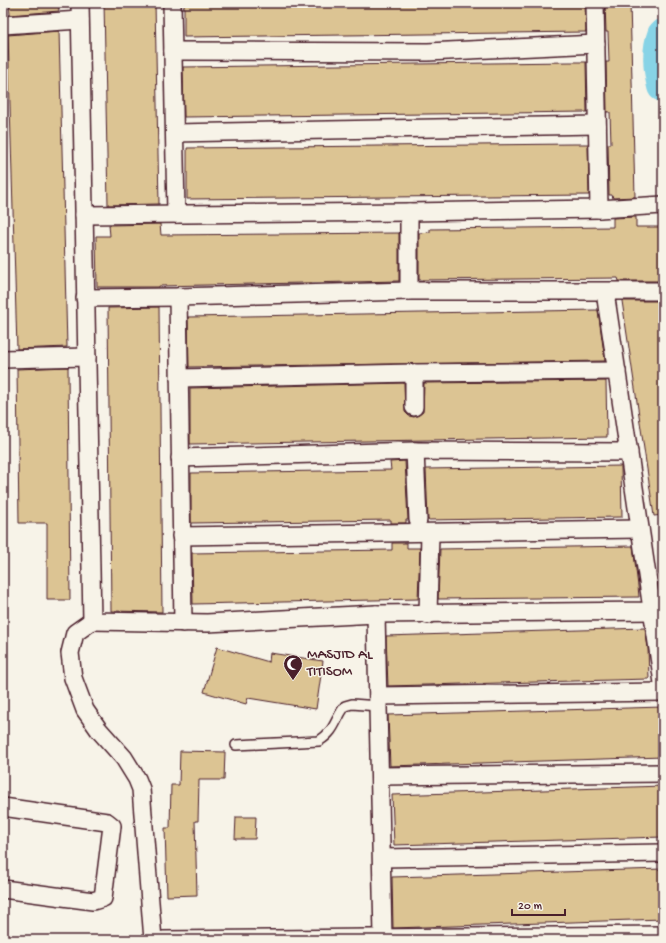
<svg xmlns="http://www.w3.org/2000/svg" width="666" height="943" viewBox="0 0 666 943" font-family="'Gochi Hand',sans-serif">
<rect width="100%" height="100%" fill="#f7f3e8"/>
<filter id="ink" filterUnits="userSpaceOnUse"><feTurbulence type="fractalNoise" baseFrequency=".025" numOctaves="2"/><feDisplacementMap in="SourceGraphic" scale="8" xChannelSelector="R" yChannelSelector="G"/><feConvolveMatrix kernelMatrix="1 2 1 2 8 2 1 2 1" color-interpolation-filters="sRGB"/></filter>
<g filter="url(#ink)">
<g fill="none" stroke-linecap="round" stroke-linejoin="round">
<path stroke="#87d3e6" stroke-width="32" d="M663 35C657 51 659 70 663 86"/>
</g>
<g fill="#dcc493" stroke="#4a1f2b">
<polygon points="9,3 58,3 59,11 10,15"/>
<polygon points="104,3 155,3 159,204 108,205"/>
<polygon points="184,3 585,3 586,32 184,37"/>
<polygon points="605,3 630,3 635,197 613,198 612,195 609,195 608,144 611,144 610,112 607,112 606,62 609,62 608,32 606,32"/>
<polygon points="59,31 67,347 17,349 8,35"/>
<polygon points="570,62 586,62 587,112 184,117 183,67"/>
<polygon points="574,144 588,144 589,195 187,199 187,148"/>
<polygon points="636,217 636,227 662,227 663,281 619,281 618,278 419,280 419,233 430,232 430,229 613,227 613,218"/>
<polygon points="160,224 161,235 399,233 399,281 159,286 159,287 97,287 96,236 110,236 109,225"/>
<polygon points="622,301 663,301 663,515 654,516"/>
<polygon points="159,307 162,612 111,611 108,308"/>
<polygon points="598,310 605,361 189,367 188,317"/>
<polygon points="68,367 70,600 47,600 47,523 19,523 17,369"/>
<polygon points="606,381 607,437 190,444 190,388 404,383 405,412 409,416 414,417 419,415 423,412 424,383"/>
<polygon points="405,461 408,520 406,520 406,523 391,523 391,520 191,523 191,473 391,470 390,462"/>
<polygon points="621,466 622,517 428,520 426,469"/>
<polygon points="392,543 407,543 407,548 420,548 418,599 193,604 192,553 392,550"/>
<polygon points="633,546 638,586 639,597 438,599 440,549"/>
<polygon points="645,628 648,648 649,679 388,686 386,636"/>
<polygon points="217,647 269,662 270,653 323,661 316,709 248,698 246,704 204,692"/>
<polygon points="663,707 663,757 390,766 388,715"/>
<polygon points="180,751 225,752 224,780 199,780 198,821 195,821 197,895 167,896 165,828 170,828 171,785 179,785"/>
<polygon points="663,786 663,837 394,845 392,795"/>
<polygon points="236,817 256,817 255,839 235,839"/>
<polygon points="663,869 663,919 393,928 392,877"/>
</g>
<g fill="none" stroke-linecap="round" stroke-linejoin="round">
<g stroke="#4a1f2b" stroke-width="12">
<path id="service" d="M236 745 319 741C336 730 334 721 345 706L352 704 378 706"/>
</g>
<g stroke="#4a1f2b" stroke-width="20">
<g id="minor">
<polyline points="80,3 92,621 207,623 376,614 653,611 663,610"/>
<polyline points="172,3 176,214"/>
<polyline points="595,3 599,209"/>
<polyline points="3,25 80,20"/>
<polyline points="173,51 428,52 596,44"/>
<polyline points="175,133 597,125"/>
<polyline points="409,212 409,291"/>
<polyline points="84,215 409,212 599,209 663,205"/>
<polyline points="605,292 663,683"/>
<polyline points="178,297 183,623"/>
<polyline points="85,298 178,297 409,291 663,291"/>
<polyline points="3,359 87,357"/>
<polyline points="179,378 414,373 617,371"/>
<polyline points="414,407 414,373"/>
<polyline points="415,451 418,520"/>
<polyline points="180,458 415,451 629,452"/>
<polyline points="181,536 640,529"/>
<polyline points="376,614 383,937"/>
<polyline points="428,615 430,533"/>
<polyline points="92,621 75,633 70,653 73,678 85,710 99,730 124,758 137,779 141,789 153,940"/>
<polyline points="378,696 663,692"/>
<polyline points="380,776 663,773"/>
<polyline points="3,807 107,822 112,826 103,898 93,901 3,889"/>
<polyline points="382,858 663,853"/>
<polyline points="163,940 663,935"/>
</g>
</g>
<use href="#service" stroke="#f7f3e8" stroke-width="9"/>
<use href="#minor" stroke="#f7f3e8" stroke-width="17"/>
</g>
</g>
<defs>
<g id="mosque-pin" transform="scale(1)"><path d="M0 17L-7.5 6A9.5 9.5 0 1 1 7.5 6Z" fill="#4a1f2b" stroke="#f7f3e8"/><path d="M3.5-4.9A6 6 0 1 0 3.5 4.9A5 5 0 1 1 3.5-4.9Z" fill="#fff"/></g>
</defs>
<g fill-rule="evenodd">
<use href="#mosque-pin" x="293" y="664"/>
</g>
<g text-anchor="middle" dominant-baseline="central" stroke-width="3" stroke-linejoin="round" paint-order="stroke">
<g font-size="15" fill="#4a1f2b" stroke="#f7f3e8" text-anchor="start">
<text x="307" y="655">MASJID AL<tspan x="307" dy="17">TITISOM</tspan></text>
</g>
</g>
<rect width="666" height="943" fill="none" stroke="#f7f3e8" stroke-width="16"/>
<rect x="8" y="8" width="650" height="927" fill="none" stroke="#4a1f2b" stroke-width="1.5" filter="url(#ink)"/>
<path d="M512 909v6h53v-6" fill="none" stroke="#4a1f2b" stroke-width="2"/>
<text x="518" y="909" font-size="12" fill="#4a1f2b" stroke="#f7f3e8" stroke-width="3" paint-order="stroke">20 m</text>
</svg>
